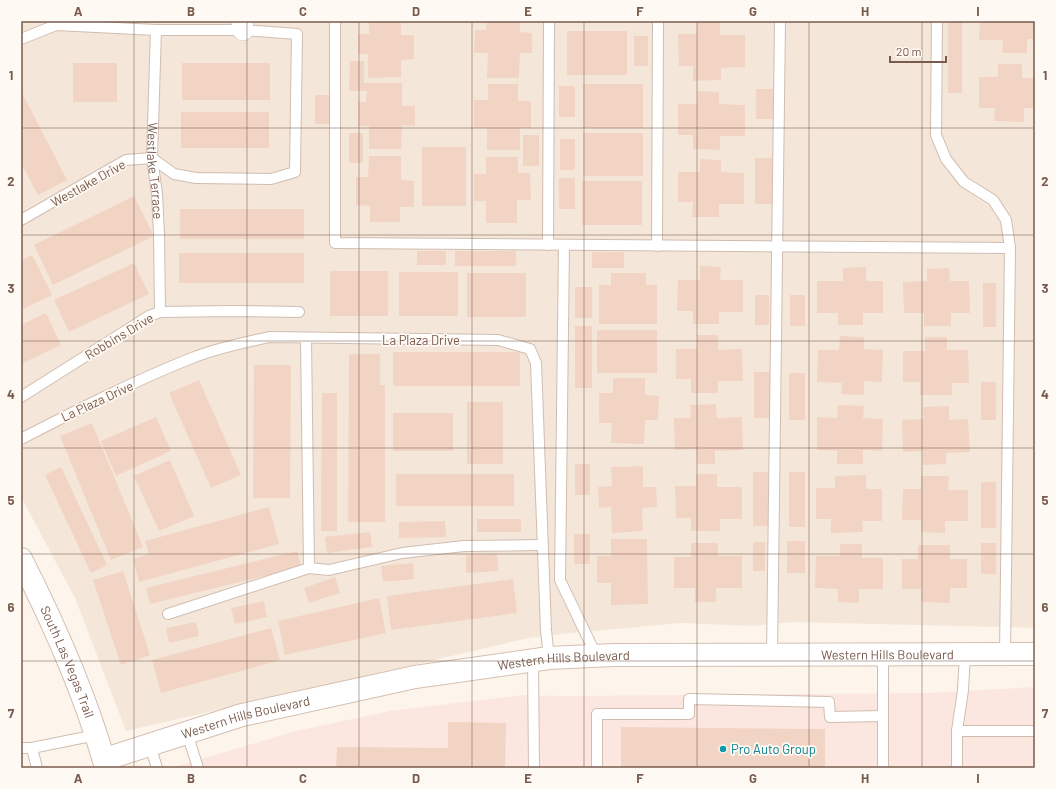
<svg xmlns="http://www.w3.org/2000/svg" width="1056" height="789" viewBox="0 0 1056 789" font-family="Barlow,sans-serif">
<rect width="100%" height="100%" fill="#fdf5ec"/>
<polygon fill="#f4e7da" points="21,21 1035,21 1035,628 794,622 752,626 681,623 561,634 529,638 126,731 75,598 21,497"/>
<polygon fill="#fce7e0" points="1035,687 1035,768 171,768 296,731 390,711 523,695 565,696 928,693"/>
<g fill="#f2d4c4">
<polygon points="369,21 401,21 401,35 414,35 414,59 401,60 401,77 368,78 368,54 358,54 358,34 369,34"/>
<polygon points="487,21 520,21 520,32 532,33 532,53 520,53 519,78 487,78 488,53 474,53 475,30 486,30"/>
<polygon points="980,21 1035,21 1035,39 1027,39 1027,53 1002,53 1003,40 979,40"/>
<polygon points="697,22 720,22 720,35 745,35 745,67 721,68 721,80 693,81 693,66 679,66 678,34 697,34"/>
<rect x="948" y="22" width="14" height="71"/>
<rect x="567" y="31" width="60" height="44"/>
<rect x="634" y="36" width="14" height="30"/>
<polygon points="350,61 364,61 364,83 402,83 402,106 415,106 415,126 402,125 401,149 369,149 369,126 358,126 358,102 366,102 367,91 349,91"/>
<rect x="73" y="63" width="44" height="39"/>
<rect x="182" y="63" width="88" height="37"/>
<polygon points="998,64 1022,64 1022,78 1035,78 1035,108 1024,108 1024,122 994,121 995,108 979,108 979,77 998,77"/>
<polygon points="488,84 518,84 518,101 531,101 531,128 520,128 520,150 487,150 487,128 474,128 474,100 488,100"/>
<rect x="583" y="84" width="60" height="44"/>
<rect x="559" y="86" width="16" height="31"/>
<rect x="756" y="89" width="17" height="30"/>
<polygon points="21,91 67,180 38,195 21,163"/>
<polygon points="697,91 719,92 719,104 745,105 745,136 720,136 720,150 693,149 693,135 678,135 678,104 697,104"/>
<rect x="315" y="95" width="15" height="29"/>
<rect x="181" y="112" width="88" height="36"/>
<rect x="349" y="133" width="14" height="30"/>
<rect x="583" y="133" width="60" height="43"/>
<rect x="523" y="135" width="16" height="31"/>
<rect x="560" y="139" width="15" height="31"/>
<rect x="422" y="147" width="44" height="59"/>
<polygon points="369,156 401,156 401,180 414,181 414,207 400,207 400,222 370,222 370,206 356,205 356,177 368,177"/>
<polygon points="486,157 518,157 518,173 530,173 531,200 517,200 517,223 486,223 486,201 474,201 474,174 486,174"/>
<rect x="755" y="158" width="17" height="46"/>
<polygon points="700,159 721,160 721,172 744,173 744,204 719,204 719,217 692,217 693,202 678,202 678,172 700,172"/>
<rect x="559" y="178" width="16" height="31"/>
<rect x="582" y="181" width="60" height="44"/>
<polygon points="134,196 154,236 53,285 34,245"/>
<rect x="180" y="209" width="124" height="30"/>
<rect x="417" y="251" width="29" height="14"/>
<rect x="455" y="251" width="61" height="15"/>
<rect x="592" y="252" width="32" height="16"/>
<rect x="179" y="253" width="125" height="30"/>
<polygon points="32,255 52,295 21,310 21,260"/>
<polygon points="134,263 149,294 69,332 54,300"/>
<polygon points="700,266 721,267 720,280 743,280 743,312 719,312 719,324 693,324 693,311 677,311 678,280 700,280"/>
<polygon points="866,267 866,281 883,281 883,313 863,313 863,325 838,325 838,313 817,313 817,281 843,281 843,268"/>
<polygon points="949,268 950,281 969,281 970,313 951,313 951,326 924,326 924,313 904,313 903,282 927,281 927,269"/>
<rect x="330" y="271" width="58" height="45"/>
<rect x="399" y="272" width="59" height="44"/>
<rect x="467" y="273" width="59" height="44"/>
<polygon points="611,273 646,273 646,285 657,285 657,324 599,324 599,285 611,285"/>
<rect x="983" y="283" width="13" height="44"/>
<rect x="575" y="287" width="17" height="31"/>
<rect x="755" y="295" width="14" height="30"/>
<rect x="790" y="295" width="15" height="31"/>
<polygon points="46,313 61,345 21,364 21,325"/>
<rect x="575" y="326" width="17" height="62"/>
<rect x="597" y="330" width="60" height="43"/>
<polygon points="697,335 718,335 718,350 742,349 743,381 718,381 718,393 691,393 691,379 676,379 676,349 697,349"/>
<polygon points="840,336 864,337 864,349 883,350 882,382 864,381 864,395 841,394 842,383 817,382 818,350 839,350"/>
<polygon points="925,337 947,337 947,350 968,350 969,383 952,383 952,395 920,395 920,382 903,382 903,351 925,351"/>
<rect x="393" y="352" width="127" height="34"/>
<polygon points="349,354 380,354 380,385 385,385 385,522 348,522"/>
<polygon points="254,365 291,365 290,498 253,498"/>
<rect x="754" y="372" width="16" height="46"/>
<rect x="789" y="373" width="16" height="47"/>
<polygon points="613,378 645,378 645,395 659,396 658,420 645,420 644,444 611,443 612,423 599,423 599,393 613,393"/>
<polygon points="199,380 241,475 211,488 169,393"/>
<rect x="981" y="382" width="15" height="38"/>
<polygon points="322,393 337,393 337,531 321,531"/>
<rect x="467" y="402" width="36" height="62"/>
<polygon points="716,404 717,418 742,417 743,450 715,451 715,464 697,464 696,449 675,450 674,418 691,418 690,405"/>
<polygon points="838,405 864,406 863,418 883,419 882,451 863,450 863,464 837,464 837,451 817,450 817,417 837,418"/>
<polygon points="949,406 949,420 968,419 970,452 946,453 946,464 923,465 923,451 903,452 902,420 924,419 923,407"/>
<rect x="393" y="413" width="60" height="38"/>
<polygon points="156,417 171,451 116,476 101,441"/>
<polygon points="92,423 143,547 111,560 60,436"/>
<polygon points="170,460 194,516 159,531 134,476"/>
<rect x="575" y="464" width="15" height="31"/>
<polygon points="643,466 643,487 656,487 657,507 642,508 643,531 612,533 611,507 599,508 598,487 612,486 611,467"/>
<polygon points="61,467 107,565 91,573 45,475"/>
<rect x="753" y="472" width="15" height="54"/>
<rect x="789" y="472" width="16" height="55"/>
<rect x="396" y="474" width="118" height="32"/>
<polygon points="696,474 717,474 717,487 742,487 742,519 720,519 720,531 691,531 691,518 676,518 675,486 696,486"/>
<polygon points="866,475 866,489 882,489 882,521 862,521 863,532 831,533 831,519 816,519 816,488 835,488 835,476"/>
<polygon points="921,476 949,476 948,490 968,490 968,521 945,521 945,533 921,532 921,520 902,520 903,489 921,489"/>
<rect x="981" y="482" width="15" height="46"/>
<polygon points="269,507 279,544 139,582 133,559 149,554 145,541"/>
<rect x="477" y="519" width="44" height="13"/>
<polygon points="445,521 446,537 399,538 399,522"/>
<polygon points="370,532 372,547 327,553 325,537"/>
<rect x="574" y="534" width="16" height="30"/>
<polygon points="611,539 647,539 648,604 611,605 611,583 597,583 597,556 611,556"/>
<rect x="787" y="541" width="18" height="32"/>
<rect x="753" y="542" width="12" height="29"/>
<polygon points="691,543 718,543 718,556 742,556 742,588 716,588 716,602 695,602 695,588 674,588 674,557 691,557"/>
<rect x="981" y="543" width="15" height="31"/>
<polygon points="840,544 862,544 862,558 883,558 883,589 859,589 859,603 838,602 838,589 815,588 816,556 840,556"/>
<polygon points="918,545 950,545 950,559 967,559 967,588 950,588 950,603 921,602 921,589 902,589 902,559 918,559"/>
<polygon points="297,551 301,567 150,604 146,588"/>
<polygon points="497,554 498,571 466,573 466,555"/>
<polygon points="413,563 414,579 383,582 381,566"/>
<polygon points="123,571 150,655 121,665 93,580"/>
<polygon points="335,577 340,593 309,603 304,588"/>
<polygon points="513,579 517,613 391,630 387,596"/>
<polygon points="379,598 386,633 285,655 278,621"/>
<polygon points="264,601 267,617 235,624 231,608"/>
<polygon points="196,622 199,636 169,643 166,628"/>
<polygon points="271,628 280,660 161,693 152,660"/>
<polygon points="448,722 506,723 505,768 336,768 337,747 448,748"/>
<polygon points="621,727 825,729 825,768 621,768"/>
</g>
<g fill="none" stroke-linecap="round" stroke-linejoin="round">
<g stroke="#d0bdb0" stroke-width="12">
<g id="lane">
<polyline points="335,21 335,243 1010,248 1005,654"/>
<polyline points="937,21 936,135 946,159 964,182 993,200 1006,220 1010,248"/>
<path id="s1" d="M156 30 152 158 157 194 159 234 160 312"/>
<polyline points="21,39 56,25 156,30 243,30 297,34 295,172 271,179 196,178 174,174 152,158 126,160 21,220"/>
<polyline points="548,245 549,21"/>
<polyline points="564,245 560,580 596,655"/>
<polyline points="657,246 658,21"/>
<polyline points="21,397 149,316 160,312 232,311 299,312"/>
<path d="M21 439C77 410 134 381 192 358 217 348 243 343 269 337L498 340 530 349 536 363 546 630 549 658"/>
<polyline points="309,568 329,570 402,553 464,546 542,545"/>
<polyline points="168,614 309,568 306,339"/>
<polyline points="772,655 780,21"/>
<polyline points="883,655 883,768"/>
<polyline points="533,660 534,768"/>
<polyline points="957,731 1035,731"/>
<polyline points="187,733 198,768"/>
<polyline points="150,745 157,768"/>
<polyline points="21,748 32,748 96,735"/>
<polyline points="32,748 37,768"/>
<polyline points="597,768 597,714 689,714 689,699 829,702 830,717 883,716"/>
<polyline points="957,768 957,731 963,690 965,654"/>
</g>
</g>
<g stroke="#d0bdb0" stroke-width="22">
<polyline id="street" points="242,21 243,30"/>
</g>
<g stroke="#d5bfb1" stroke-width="24">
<g id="secondary">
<path id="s2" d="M21 559C55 626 86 695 106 768"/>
<path id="s3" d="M105 762 115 756 242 715 415 677 549 658 614 655 1035 654"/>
</g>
</g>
<use href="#lane" stroke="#fff" stroke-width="10"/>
<use href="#street" stroke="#fff" stroke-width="21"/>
<use href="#secondary" stroke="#fff" stroke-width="22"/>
</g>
<path fill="none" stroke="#795b4e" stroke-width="1" stroke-opacity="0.55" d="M134 21V768M247 21V768M359 21V768M472 21V768M584 21V768M697 21V768M809 21V768M922 21V768M21 128H1035M21 235H1035M21 341H1035M21 448H1035M21 554H1035M21 661H1035"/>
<circle fill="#0f9aa8" stroke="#fff9f3" stroke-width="1.5" cx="723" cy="749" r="4"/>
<g text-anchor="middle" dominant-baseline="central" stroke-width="3.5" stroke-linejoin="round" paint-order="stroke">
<g font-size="13" fill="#795b4e" stroke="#fff9f3">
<text stroke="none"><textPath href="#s1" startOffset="141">Westlake Terrace</textPath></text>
<text transform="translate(88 183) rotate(-29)">Westlake Drive</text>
<text transform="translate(119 336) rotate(-31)">Robbins Drive</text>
<text x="421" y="340">La Plaza Drive</text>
<text transform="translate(97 401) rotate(-25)">La Plaza Drive</text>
<text stroke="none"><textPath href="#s3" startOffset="796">Western Hills Boulevard</textPath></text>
<text stroke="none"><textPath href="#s3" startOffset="472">Western Hills Boulevard</textPath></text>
<text stroke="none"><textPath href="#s2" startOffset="113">South Las Vegas Trail</textPath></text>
<text stroke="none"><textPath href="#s3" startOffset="148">Western Hills Boulevard</textPath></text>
</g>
<g font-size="13" fill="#0d838f" stroke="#fff9f3" text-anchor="start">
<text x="731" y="749">Pro Auto Group</text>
</g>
</g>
<rect width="1056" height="789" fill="none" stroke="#fff9f3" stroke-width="44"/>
<path d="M890 56v6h56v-6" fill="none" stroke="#795b4e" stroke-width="2"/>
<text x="896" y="56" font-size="12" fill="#795b4e" stroke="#fff9f3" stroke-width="3" paint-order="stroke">20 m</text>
<rect x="22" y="22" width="1012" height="745" fill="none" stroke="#795b4e" stroke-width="1.5"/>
<g font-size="13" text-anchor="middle" font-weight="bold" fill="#795b4e">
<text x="78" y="16">A</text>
<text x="191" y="16">B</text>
<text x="303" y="16">C</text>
<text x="416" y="16">D</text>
<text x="528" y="16">E</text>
<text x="640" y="16">F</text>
<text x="753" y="16">G</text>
<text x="865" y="16">H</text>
<text x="978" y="16">I</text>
<text x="11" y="80">1</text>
<text x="1045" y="80">1</text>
<text x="11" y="186">2</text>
<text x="1045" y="186">2</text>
<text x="11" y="293">3</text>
<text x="1045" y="293">3</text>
<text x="11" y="399">4</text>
<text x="1045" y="399">4</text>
<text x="11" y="505">5</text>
<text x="1045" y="505">5</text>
<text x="11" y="612">6</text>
<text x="1045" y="612">6</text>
<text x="11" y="718">7</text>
<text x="1045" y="718">7</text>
<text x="78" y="783">A</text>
<text x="191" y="783">B</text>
<text x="303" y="783">C</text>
<text x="416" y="783">D</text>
<text x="528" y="783">E</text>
<text x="640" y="783">F</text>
<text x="753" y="783">G</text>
<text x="865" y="783">H</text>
<text x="978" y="783">I</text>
</g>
</svg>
